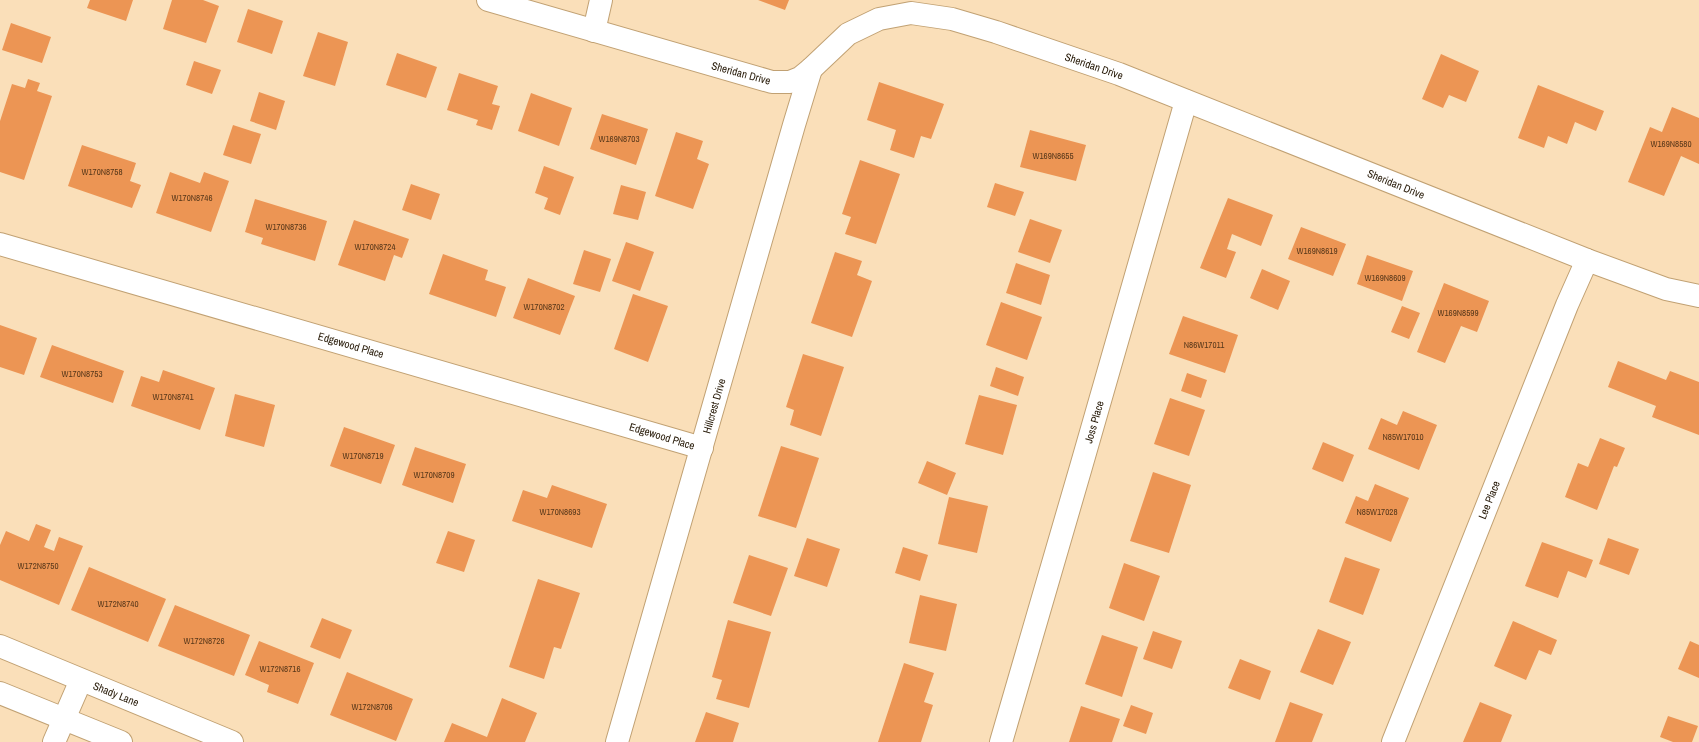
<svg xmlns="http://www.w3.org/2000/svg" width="1699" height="742" viewBox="0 0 1699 742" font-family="'Archivo Narrow',sans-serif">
<rect width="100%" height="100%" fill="#fadfb9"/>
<g fill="#ec9554">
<polygon points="90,0 133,0 126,21 87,8"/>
<polygon points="172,0 203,0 219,6 206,43 163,29"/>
<polygon points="758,0 789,0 785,10"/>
<polygon points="248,9 283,21 272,54 237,42"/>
<polygon points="11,23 51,37 42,63 2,50"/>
<polygon points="318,32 348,42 335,86 303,76"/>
<polygon points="397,53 437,67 426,98 386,85"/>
<polygon points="1441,54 1479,71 1466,102 1449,95 1443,108 1422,99"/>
<polygon points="194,61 221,70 212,94 186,85"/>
<polygon points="459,73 498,86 492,104 500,106 492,130 476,125 478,120 447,110"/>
<polygon points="28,79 40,83 37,91 52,96 24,180 0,172 0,121 12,84 25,88"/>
<polygon points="879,82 944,104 931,139 921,136 914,158 890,150 896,130 867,120"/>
<polygon points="1538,85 1604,111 1596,131 1575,122 1567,144 1548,136 1544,148 1518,138"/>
<polygon points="259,92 285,101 276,130 250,121"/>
<polygon points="531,93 572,108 559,146 518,131"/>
<polygon points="1672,107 1699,118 1699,164 1681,156 1664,196 1628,182 1650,127 1662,132"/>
<polygon points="602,114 648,129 636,165 590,149"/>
<polygon points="233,125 261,134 251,164 223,155"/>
<polygon points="1030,130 1086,145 1076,181 1020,167"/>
<polygon points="676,132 703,141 697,159 709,164 693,209 655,196"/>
<polygon points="82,145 136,163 130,181 141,185 132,208 68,186"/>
<polygon points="860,160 900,174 876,244 845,234 851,217 842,214"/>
<polygon points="544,166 574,177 560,215 544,209 548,198 535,193"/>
<polygon points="170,172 200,183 204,172 229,181 211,232 156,213"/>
<polygon points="995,183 1024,192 1015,216 987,207"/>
<polygon points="411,184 440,194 431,220 402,210"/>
<polygon points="621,185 646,192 638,220 613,214"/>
<polygon points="1228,198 1273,215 1261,246 1232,234 1227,249 1236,252 1226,278 1200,268"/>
<polygon points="255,199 327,221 315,261 261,244 263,238 245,232"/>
<polygon points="1030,219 1062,230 1050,263 1018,252"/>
<polygon points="354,220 409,239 402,258 394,255 385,281 338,265"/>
<polygon points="1301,227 1346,244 1333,276 1288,259"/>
<polygon points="626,242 654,252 640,291 612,281"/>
<polygon points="584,250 611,259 600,292 573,284"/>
<polygon points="835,252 862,261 857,275 872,281 852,337 811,323"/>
<polygon points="443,254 488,270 485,280 506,287 496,317 429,294"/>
<polygon points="1367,255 1413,271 1402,301 1357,284"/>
<polygon points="1016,263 1050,275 1041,305 1006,293"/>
<polygon points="1262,269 1290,281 1278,310 1250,298"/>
<polygon points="528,278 575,296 560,335 513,318"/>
<polygon points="1444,283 1489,301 1477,332 1461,326 1445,363 1417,352"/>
<polygon points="633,294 668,306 648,362 614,349"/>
<polygon points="1001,302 1042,317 1027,360 986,345"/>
<polygon points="1402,306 1420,313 1409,339 1391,332"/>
<polygon points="1183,316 1238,335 1225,373 1169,354"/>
<polygon points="0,325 37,338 24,375 0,367"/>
<polygon points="52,345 124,371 113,403 40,377"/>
<polygon points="803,354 844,367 821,436 790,425 794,410 786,407"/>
<polygon points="1618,361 1666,380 1670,371 1699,382 1699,435 1652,417 1656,406 1608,387"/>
<polygon points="996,367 1024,377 1018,396 990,386"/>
<polygon points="163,370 215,388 200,430 131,406 141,376 159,382"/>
<polygon points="1187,373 1207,380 1201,398 1181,391"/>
<polygon points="235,394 275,405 264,447 225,436"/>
<polygon points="979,395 1017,405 1003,455 965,444"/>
<polygon points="1170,398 1205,410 1189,456 1154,444"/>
<polygon points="1403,411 1437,425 1419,470 1368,449 1381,418 1397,425"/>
<polygon points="344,427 395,445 381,484 330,466"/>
<polygon points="1600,438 1625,448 1617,467 1614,466 1597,510 1565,497 1578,463 1588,467"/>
<polygon points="1323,442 1354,455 1343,482 1312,469"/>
<polygon points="781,446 819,458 796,528 758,516"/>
<polygon points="415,447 466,464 453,503 402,485"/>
<polygon points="927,461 956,473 947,495 918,483"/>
<polygon points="1153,472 1191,485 1169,553 1130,541"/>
<polygon points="1375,484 1409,498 1391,542 1345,523 1356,496 1368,501"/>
<polygon points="552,485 607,504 592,548 512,521 523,490 547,498"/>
<polygon points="949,497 988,506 977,553 938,544"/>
<polygon points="36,524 51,530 44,547 54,551 59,537 83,546 59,605 0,580 0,545 6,531 29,541"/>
<polygon points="448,531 475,540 464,572 436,563"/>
<polygon points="807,538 840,549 827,587 794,576"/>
<polygon points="1608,538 1639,549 1629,575 1599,564"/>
<polygon points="1542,542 1593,560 1586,578 1568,571 1558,598 1525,586"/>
<polygon points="903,547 928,555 920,581 895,573"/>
<polygon points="749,555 788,568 771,616 733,603"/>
<polygon points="1345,557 1380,569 1363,615 1329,602"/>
<polygon points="1124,563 1160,576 1144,621 1109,608"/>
<polygon points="89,567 166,599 148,642 71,610"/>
<polygon points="538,579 580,593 561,649 554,647 544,679 509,667"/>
<polygon points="920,595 957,604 946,651 909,643"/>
<polygon points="175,605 250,635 234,676 158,646"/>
<polygon points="322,618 352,630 340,659 310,647"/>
<polygon points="728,620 771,632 749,708 716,699 722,680 712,677"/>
<polygon points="1513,621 1557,640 1551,655 1539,650 1526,680 1494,666"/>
<polygon points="1318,629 1351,642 1333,685 1300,672"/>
<polygon points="1153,631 1182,641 1172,669 1143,659"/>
<polygon points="1102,635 1138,647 1122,697 1085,684"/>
<polygon points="259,641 314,663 298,704 267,692 269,685 245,675"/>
<polygon points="1690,641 1699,645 1699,678 1678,669"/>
<polygon points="1240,659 1271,671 1260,700 1228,688"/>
<polygon points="904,663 934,673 924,702 933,705 921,742 878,742"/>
<polygon points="347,672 413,699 396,741 330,715"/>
<polygon points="502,698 537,713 525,742 444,742 452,723 487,737"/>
<polygon points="1290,702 1323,714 1312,742 1275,742"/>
<polygon points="1480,702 1512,715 1501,742 1463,742"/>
<polygon points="1131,705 1153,713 1146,734 1123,726"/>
<polygon points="1081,706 1120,719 1112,742 1069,742"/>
<polygon points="706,712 739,723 733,742 695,742"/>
<polygon points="1668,716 1698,726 1692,742 1673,742 1660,737"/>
</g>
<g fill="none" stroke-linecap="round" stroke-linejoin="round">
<g stroke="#c1a173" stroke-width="24">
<g id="street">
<polyline points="488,0 772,82 790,82 800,78 811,69 848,34 879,19 911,13 952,19 996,32 1119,74 1587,260 1666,289 1699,296"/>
<polyline points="594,31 601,0"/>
<polyline points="0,244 702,448"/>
<polyline points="54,742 81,680"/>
<polyline points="617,742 794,125 811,69"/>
<polyline points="1001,742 1081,467 1186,101"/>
<polyline points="1393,742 1567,305 1587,260"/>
</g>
</g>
<g stroke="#c1a173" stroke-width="24">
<g id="secondary">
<polyline points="0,646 232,742"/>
<polyline points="0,693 121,742"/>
</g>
</g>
<use href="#street" stroke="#fff" stroke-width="22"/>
<use href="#secondary" stroke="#fff" stroke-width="22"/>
</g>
<g text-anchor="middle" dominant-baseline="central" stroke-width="3" stroke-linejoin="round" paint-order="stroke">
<g font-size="9" fill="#58381a">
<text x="619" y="139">W169N8703</text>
<text x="1671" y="144">W169N8580</text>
<text x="1053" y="156">W169N8655</text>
<text x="102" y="172">W170N8758</text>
<text x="192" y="198">W170N8746</text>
<text x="286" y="227">W170N8736</text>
<text x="375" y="247">W170N8724</text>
<text x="1317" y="251">W169N8619</text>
<text x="1385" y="278">W169N8609</text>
<text x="544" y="307">W170N8702</text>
<text x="1458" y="313">W169N8599</text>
<text x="1204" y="345">N86W17011</text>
<text x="82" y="374">W170N8753</text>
<text x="173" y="397">W170N8741</text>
<text x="1403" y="437">N85W17010</text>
<text x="363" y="456">W170N8719</text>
<text x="434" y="475">W170N8709</text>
<text x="560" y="512">W170N8693</text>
<text x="1377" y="512">N85W17028</text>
<text x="38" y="566">W172N8750</text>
<text x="118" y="604">W172N8740</text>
<text x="204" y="641">W172N8726</text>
<text x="280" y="669">W172N8716</text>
<text x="372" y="707">W172N8706</text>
</g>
<g font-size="11" fill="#261907" stroke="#fff">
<text transform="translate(1094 66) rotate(19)">Sheridan Drive</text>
<text transform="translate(741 73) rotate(15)">Sheridan Drive</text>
<text transform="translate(1396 184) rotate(22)">Sheridan Drive</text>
<text transform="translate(351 345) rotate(16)">Edgewood Place</text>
<text transform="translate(714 406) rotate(-74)">Hillcrest Drive</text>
<text transform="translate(1094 422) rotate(-74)">Joss Place</text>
<text transform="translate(662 436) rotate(17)">Edgewood Place</text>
<text transform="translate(1489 500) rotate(-68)">Lee Place</text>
<text transform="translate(116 694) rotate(22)">Shady Lane</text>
</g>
</g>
</svg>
